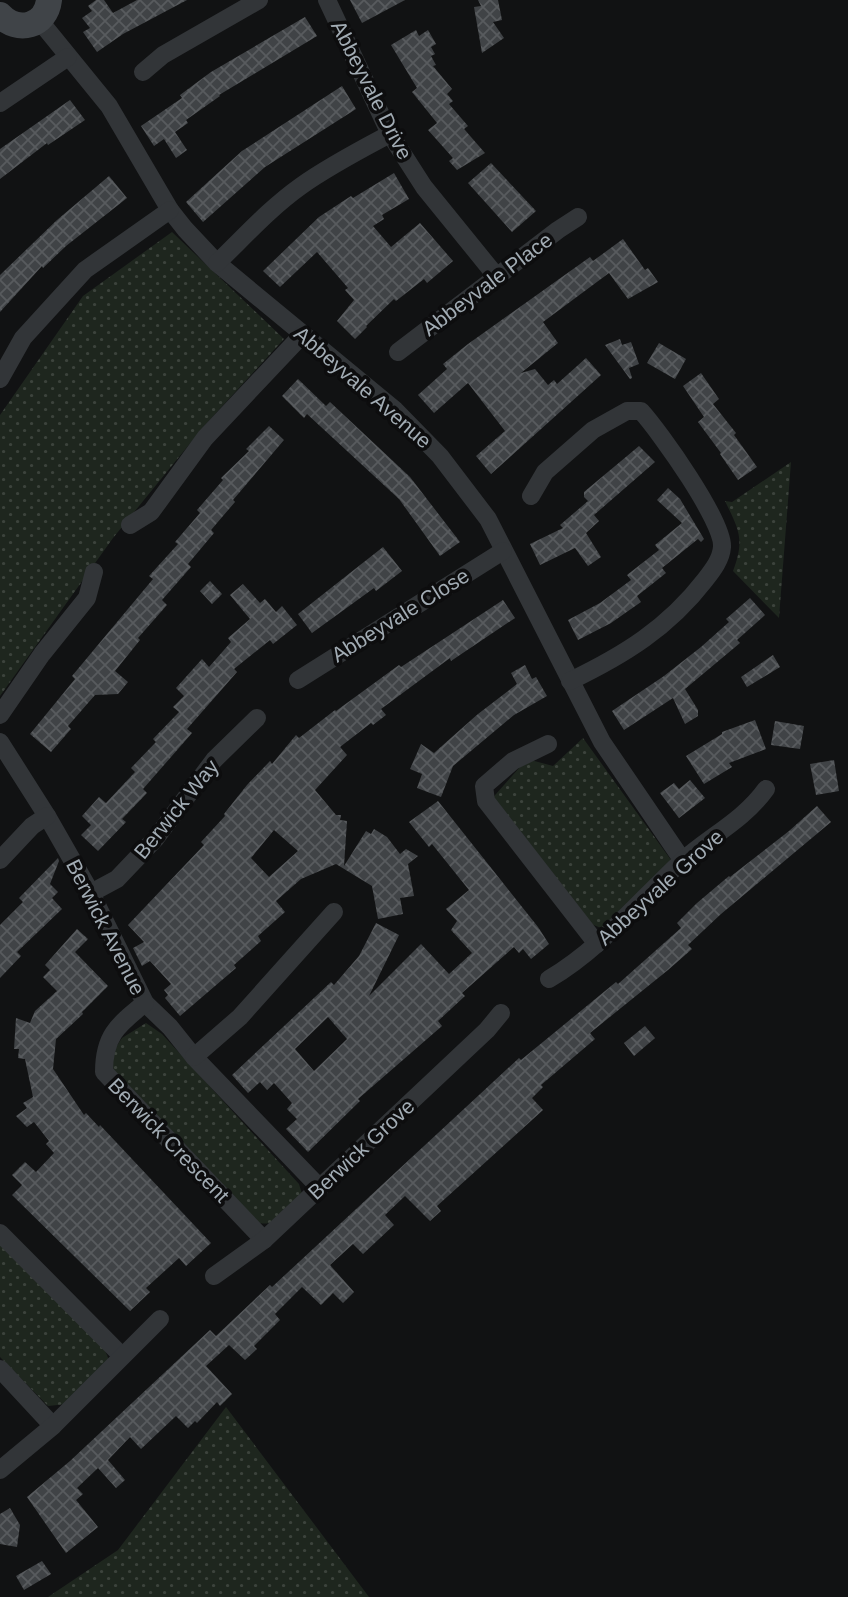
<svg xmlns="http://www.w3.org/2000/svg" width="848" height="1597" viewBox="0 0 848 1597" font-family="Arial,sans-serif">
<defs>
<pattern id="grass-dots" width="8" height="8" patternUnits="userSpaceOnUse" patternTransform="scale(1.75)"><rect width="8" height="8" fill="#1e261e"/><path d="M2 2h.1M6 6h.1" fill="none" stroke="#3c433c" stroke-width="1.8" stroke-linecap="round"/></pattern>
<pattern id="building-cross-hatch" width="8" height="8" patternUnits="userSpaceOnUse" patternTransform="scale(1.75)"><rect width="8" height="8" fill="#404346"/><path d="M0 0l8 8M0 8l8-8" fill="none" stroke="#585b5e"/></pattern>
</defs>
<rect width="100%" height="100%" fill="#111213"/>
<g fill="url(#grass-dots)">
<polygon points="172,232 284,339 205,425 113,538 0,696 0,415 83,296"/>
<path d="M791 462 779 618 733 571C745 539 739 530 725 501L732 502Z"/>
<polygon points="583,738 671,860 608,926 601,928 591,924 488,803 527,759 553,766"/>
<path d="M146 1023 162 1034 299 1184 302 1194C290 1206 275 1230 257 1222L112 1071V1053L122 1038Z"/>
<polygon points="0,1244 103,1346 109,1360 67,1404 48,1406 0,1357"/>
<polygon points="226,1407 369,1597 48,1597 118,1550"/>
</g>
<g fill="url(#building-cross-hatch)" fill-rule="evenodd">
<polygon points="96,0 104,0 113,13 137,0 187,0 123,34 97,52 83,32 90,28 82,18 92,11 88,6"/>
<polygon points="350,0 405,0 362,23"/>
<polygon points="478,0 498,0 502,20 493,22 504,38 482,53 474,7 481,6"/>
<polygon points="305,17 317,36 219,95 220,96 186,120 188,123 175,132 187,150 176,158 164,139 154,146 141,126 182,98 180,95 211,72"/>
<polygon points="416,30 419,36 428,30 436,44 431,47 435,54 431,56 436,65 433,66 452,89 447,94 453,101 449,104 468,126 464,129 485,153 457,170 449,161 453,158 428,130 437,123 412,92 417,88 391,45"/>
<polygon points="342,86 356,109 265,167 203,222 186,202 242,151"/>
<polygon points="70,100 85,120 48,145 47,143 0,179 0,149"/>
<polygon points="491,163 536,211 512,232 468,183"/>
<polygon points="394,173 409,199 382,215 384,219 373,226 391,247 420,223 453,261 427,283 424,279 396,301 394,299 366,326 367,327 355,339 337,321 354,300 345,290 348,288 317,252 280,287 263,271 319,217 351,196 353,198"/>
<polygon points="109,176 127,198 66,246 43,268 42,266 0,312 0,275 57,220"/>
<polygon points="623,239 645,270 648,268 658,282 628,299 609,273 543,322 558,343 521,373 535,369 548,385 554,380 557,384 586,358 601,375 491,474 476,456 505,431 468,383 434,413 418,395 447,369 443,364 468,344 590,257 593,261"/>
<polygon points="620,339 622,345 631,342 639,364 629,368 632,378 630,379 605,345"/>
<polygon points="659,343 686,359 675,379 647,363"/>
<polygon points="701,373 719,399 713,404 736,433 734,435 757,467 738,480 720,454 721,453 698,422 704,417 683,386"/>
<polygon points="298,379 326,406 330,402 410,477 460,542 440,556 399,499 307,414 304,418 282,396"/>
<polygon points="269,426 284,440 233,500 235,502 211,530 214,533 188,564 191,567 162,600 167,605 138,638 140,640 115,671 128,682 118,694 95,695 68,726 71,729 51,752 30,734 75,679 72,676 153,579 149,576 178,544 175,542 200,513 197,510 223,480 221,478 249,451 246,449"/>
<polygon points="639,446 655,462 594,515 599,521 586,533 601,557 588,566 575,548 540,565 530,544 563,528 560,525 588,501 584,497 584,492"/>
<polygon points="668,488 680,499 704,539 701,542 698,539 662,568 666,573 637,596 641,602 611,623 578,640 568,620 600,603 631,580 627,575 659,550 655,545 682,523 657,500"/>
<polygon points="383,547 402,571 376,591 374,588 312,633 298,614"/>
<polygon points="210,581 222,594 212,604 200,591"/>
<polygon points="243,584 260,603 265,599 276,612 282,606 297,625 273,644 270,640 234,669 237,672 187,729 192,733 143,789 147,793 122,819 126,822 98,851 81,835 91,825 82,816 99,797 106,803 135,772 131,768 156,742 153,739 179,712 173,707 184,696 176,688 202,659 209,667 231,642 228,638 250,619 230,595"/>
<polygon points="750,598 765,615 737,640 740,643 685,689 698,710 698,716 685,724 673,698 624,730 612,711 664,676 701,647 729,622 726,619"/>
<path d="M503 600 515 618 451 661 450 658 381 709 386 715 373 725 371 723 340 747 347 755 315 790 336 815H341L340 820 347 821 344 866 366 831 371 834 374 829 387 837 400 854 406 849 418 856 408 864 414 896 400 898 403 914 378 919 372 886 336 864 301 879 276 901 285 912 258 936 261 941 234 965 236 968 180 1016 165 998 168 995 164 990 171 984 150 961 142 966 133 948 144 942 128 925 204 845 201 842 225 816 224 814 247 785 270 761 272 764 296 735 299 738 335 710 336 711 399 665 401 667ZM274 830 298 851 269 877 251 858Z"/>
<polygon points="773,655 780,667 747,687 741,677"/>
<polygon points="525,665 532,679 536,677 547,696 514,715 453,766 441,797 417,788 422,774 410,769 421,744 434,753 478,714 517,684 511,673"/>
<polygon points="755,720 766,749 729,763 732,767 704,784 686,756 722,734 722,732"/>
<polygon points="775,721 804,726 800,749 771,745"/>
<polygon points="834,760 839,791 816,795 810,764"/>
<polygon points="690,780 705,798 679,818 660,793 674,783 679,789"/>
<path d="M438 801 538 927 549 944 531 959 523 949 519 953 514 947 462 993 465 996 438 1021 442 1026 358 1099 360 1101 308 1152 286 1129 297 1119 287 1109 292 1103 274 1083 267 1090 260 1082 248 1093 232 1075 331 982 334 985 359 956 376 923 399 935 369 996 421 944 449 974 472 953 451 930 457 921 446 909 469 890 432 844 429 847 409 822ZM328 1017 347 1039 314 1071 295 1049Z"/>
<polygon points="817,806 831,822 721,914 688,945 692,949 668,970 590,1033 595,1039 541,1085 543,1087 532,1098 543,1110 437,1206 441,1211 430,1221 405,1196 385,1215 394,1225 363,1254 353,1244 330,1265 354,1292 343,1303 333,1293 321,1305 302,1287 275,1314 280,1320 254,1346 257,1349 245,1360 229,1345 206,1366 232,1394 220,1406 217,1402 197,1423 195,1421 188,1428 176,1416 141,1449 130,1437 108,1460 125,1480 116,1488 98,1468 77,1488 83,1494 76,1500 98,1527 66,1553 27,1497 70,1461 210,1330 216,1336 270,1285 272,1287 519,1058 521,1060 616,982 618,984 681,928 677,923 697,903 729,876 730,877 789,831"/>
<polygon points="58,858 59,861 50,884 58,892 52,898 62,909 17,952 21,956 0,978 0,925 23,902 19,898"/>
<polygon points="77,929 88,939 75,952 108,986 82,1012 83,1014 56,1039 53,1069 84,1115 86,1113 99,1127 100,1125 211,1243 186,1266 179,1258 146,1288 150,1292 130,1311 12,1195 22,1185 12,1175 25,1162 36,1172 54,1153 46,1144 49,1141 34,1122 27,1127 16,1116 27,1108 23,1103 33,1097 25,1059 18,1058 19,1049 14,1049 16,1018 30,1023 35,1011 57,991 43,977 50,970 45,965"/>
<polygon points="645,1026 655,1038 634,1056 624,1043"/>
<polygon points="10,1508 20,1525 17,1547 0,1544 0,1514"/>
<polygon points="42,1561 51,1574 24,1590 16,1576"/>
</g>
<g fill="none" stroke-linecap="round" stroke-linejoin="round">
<g stroke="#323538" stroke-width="18">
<polyline points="327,0 390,134 424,187 497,277"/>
<polyline points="39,20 109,106 170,210 185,229 217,263 395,410 440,456 488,519 602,742 683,861"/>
<polyline points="143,72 163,55 259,0"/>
<polyline points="0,103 68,57"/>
<path d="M217 263C244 237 270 208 301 186 329 166 360 150 390 134"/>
<polyline points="398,352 558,230 578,217"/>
<polyline points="0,379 23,338 85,270 170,210"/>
<path d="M531 496 545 472 593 430 627 411H641C660 432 724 522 722 547 721 560 712 571 705 580 668 628 624 655 570 681"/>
<polyline points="130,525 151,512 205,438 303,334"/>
<polyline points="298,680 503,551"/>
<polyline points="0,715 42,654 87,598 94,572"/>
<polyline points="0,742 47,816 91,893 145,1003 170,1027 194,1057 320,1188"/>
<polyline points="548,744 513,761 484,786 486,801 597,944"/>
<polyline points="0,860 32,826 47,816"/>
<polyline points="91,893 117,879 156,838 214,760 257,718"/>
<path d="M549 979C600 949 638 902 681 862 710 836 743 821 766 789"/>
<path d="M145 1003C118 1025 104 1035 104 1072L264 1240"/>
<polyline points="194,1057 240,1017 334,912"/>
<polyline points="0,1233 122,1356"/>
<polyline points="214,1276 264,1240 487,1030 501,1013"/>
<polyline points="0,1369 53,1426"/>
<polyline points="0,1470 53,1426 160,1319"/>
</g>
<path stroke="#404448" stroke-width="26" d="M0 15C18 34 46 26 49 0"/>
</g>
<g text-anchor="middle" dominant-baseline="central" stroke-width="7" stroke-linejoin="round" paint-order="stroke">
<g font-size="21" fill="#a2acb4" stroke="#0d0d0e">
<text transform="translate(372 90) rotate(63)">Abbeyvale Drive</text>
<text transform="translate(487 284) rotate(-37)">Abbeyvale Place</text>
<text transform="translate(363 387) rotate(41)">Abbeyvale Avenue</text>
<text transform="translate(400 615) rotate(-32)">Abbeyvale Close</text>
<text transform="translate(176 809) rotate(-51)">Berwick Way</text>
<text transform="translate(660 887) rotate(-42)">Abbeyvale Grove</text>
<text transform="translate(106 927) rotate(63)">Berwick Avenue</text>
<text transform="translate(169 1140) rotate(46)">Berwick Crescent</text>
<text transform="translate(361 1149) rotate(-43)">Berwick Grove</text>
</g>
</g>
</svg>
